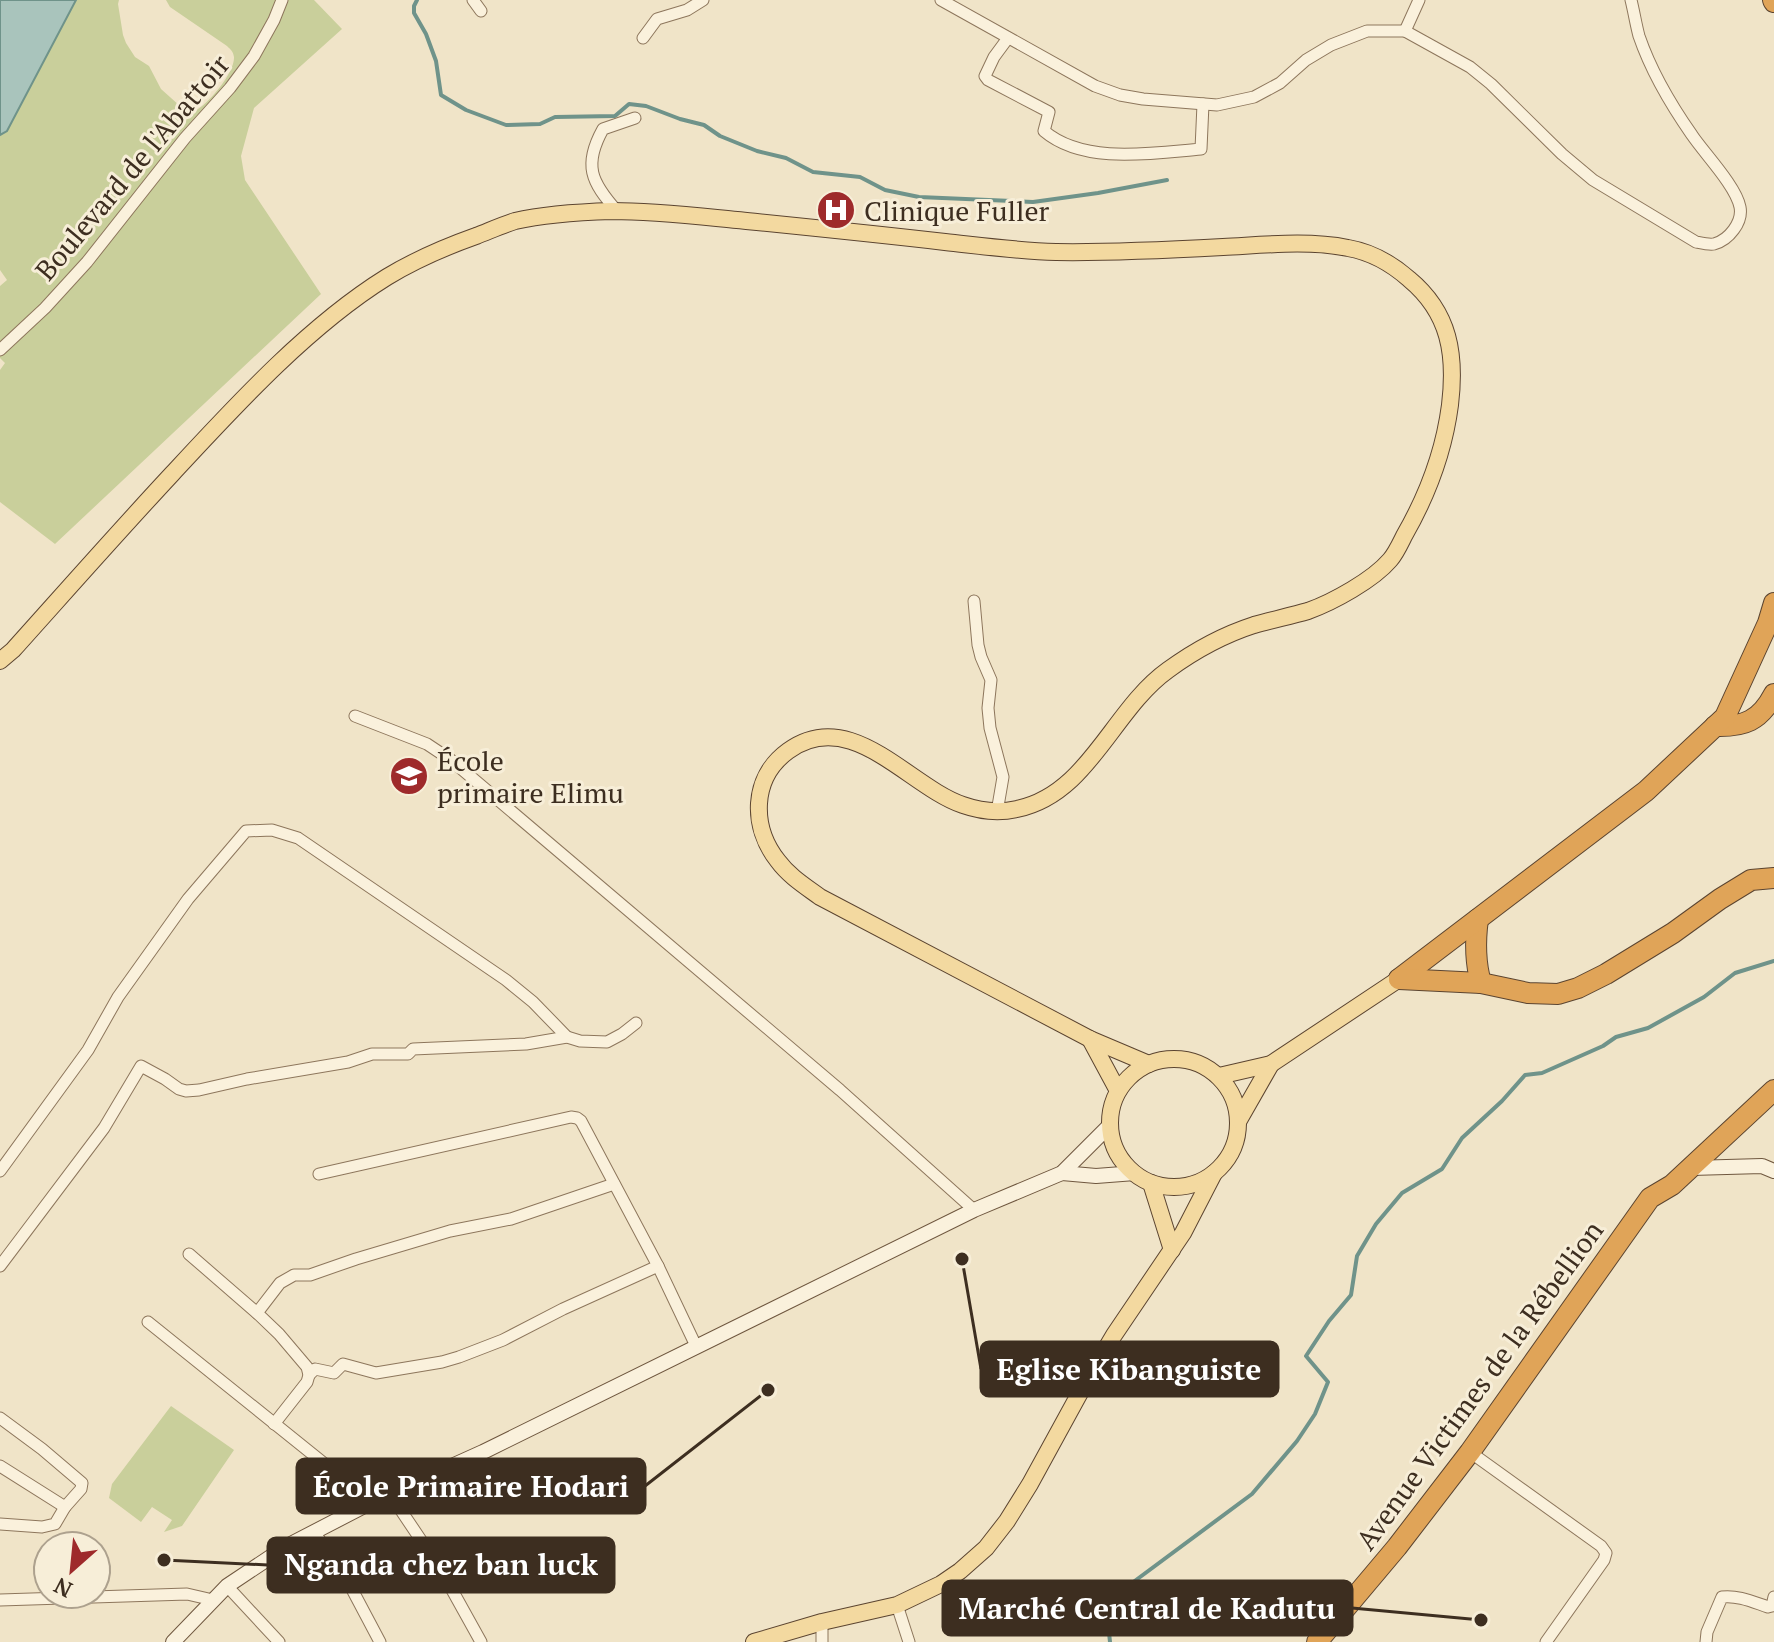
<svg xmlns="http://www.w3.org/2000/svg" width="1774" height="1642" viewBox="0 0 1774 1642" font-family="'PT Serif',serif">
<rect width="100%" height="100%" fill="#f0e4c8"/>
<g fill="#c9cf9b">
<path d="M76 0H119L118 4 123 35 126 43 135 57 149 66 161 89 180 106 195 111C209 104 235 72 234 57 233 51 231 50 227 46L170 7 166 0H314L342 29 254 108 241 156 245 180 321 294 55 544 0 502V370L5 363 0 358V286L7 280 0 270V135L7 131Z"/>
<polygon points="171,1406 234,1450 182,1526 164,1532 172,1520 152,1507 141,1522 109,1498 112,1484"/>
</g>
<polygon fill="#a9c4bc" stroke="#6f938a" stroke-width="2" points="0,0 76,0 7,131 0,135"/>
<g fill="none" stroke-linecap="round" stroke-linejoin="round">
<g stroke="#6f938a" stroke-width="4">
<polyline points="417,0 414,6 414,13 426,34 436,61 441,95 466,110 506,125 540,124 555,117 615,116 629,104 646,106 680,119 704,125 720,136 757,151 786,158 813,172 860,177 885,190 919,197 1033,202 1098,193 1167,180"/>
<polyline points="1110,1642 1108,1623 1117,1601 1132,1583 1252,1494 1297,1441 1315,1414 1328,1382 1306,1356 1329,1321 1351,1295 1357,1256 1376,1224 1402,1193 1442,1169 1462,1138 1502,1101 1525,1075 1542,1073 1603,1046 1616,1037 1648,1028 1704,997 1735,973 1774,961"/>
</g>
<g stroke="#8d765c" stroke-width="13">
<g id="street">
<polyline points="473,0 481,11"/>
<path d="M941 0 1095 86 1120 95 1143 99 1217 105 1254 97 1280 83 1306 60 1331 45 1367 31H1405L1470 67 1491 84 1562 154 1593 180 1696 242C1701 243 1709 245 1714 244 1729 240 1743 222 1740 207 1736 186 1704 153 1692 135 1671 105 1651 71 1639 36 1636 25 1634 12 1631 0"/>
<polyline points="1405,31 1419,0"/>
<polyline points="643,38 657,19 687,10 703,0"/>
<path d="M1008 38 994 57 985 76 988 80 1049 112 1044 131C1084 165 1153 153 1201 149L1203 104"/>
<path d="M617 211C591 182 583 165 603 129L635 118"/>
<polyline points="0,350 45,308 87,262 185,138 230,88 254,56 274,20 282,0"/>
<polyline points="974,601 978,645 981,657 991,680 988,708 990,728 1003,777 997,812"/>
<polyline points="355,716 427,744 451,760 840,1090 974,1210"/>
<polyline points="0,1171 88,1050 118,997 188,899 246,831 272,830 298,838 506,980 533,1002 567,1037"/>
<polyline points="319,1174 571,1117 577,1118 581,1121 658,1266 696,1346"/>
<polyline points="189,1254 257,1313 279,1334 307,1367 309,1375 307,1382 274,1424"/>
<polyline points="0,1266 104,1128 141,1066 165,1079 179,1089 186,1091 199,1090 247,1079 348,1062 372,1054 408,1054 413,1049 526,1044 567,1037 580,1041 607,1042 622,1034 636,1023"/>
<polyline points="257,1313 280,1283 294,1275 310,1275 356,1259 450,1231 511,1219 614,1184"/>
<polyline points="148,1322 372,1502"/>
<polyline points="309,1375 315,1369 334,1373 343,1364 376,1373 442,1362 459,1357 503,1340 563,1309 658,1266"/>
<polyline points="0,1418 42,1449 82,1483 81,1489 65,1507 55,1524 42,1527 0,1524"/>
<polyline points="1470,1452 1601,1546 1606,1553 1604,1560 1546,1642"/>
<polyline points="0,1466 65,1507"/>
<polyline points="390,1494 441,1570 481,1642"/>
<polyline points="314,1532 345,1576 380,1642"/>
<polyline points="227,1586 279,1642"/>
<polyline points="0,1600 187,1594 213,1600"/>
<polyline points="897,1605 909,1642"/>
<polyline points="822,1642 822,1622"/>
<path d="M1706 1642 1707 1632 1722 1597C1738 1595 1753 1602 1768 1607L1772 1606 1774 1597"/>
</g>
</g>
<g stroke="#6f573f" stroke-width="16">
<g id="secondary">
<polyline points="1691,1168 1762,1166 1774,1171"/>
<polyline points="1062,1173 1096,1176 1135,1173"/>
<polyline points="173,1642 227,1586 287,1546 372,1502 483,1452 974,1210 1062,1173 1110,1125"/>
</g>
</g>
<g stroke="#5b4430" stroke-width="18">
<g id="primary">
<path d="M0 661 13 650C66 591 118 532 172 474 235 406 308 326 387 277 415 260 445 247 476 236 489 231 502 225 515 221 545 214 580 212 612 211 653 211 696 216 737 220 806 227 876 234 945 242 982 246 1019 251 1056 252 1111 253 1167 250 1223 247 1264 245 1308 240 1348 248 1371 252 1392 264 1409 279 1450 313 1456 355 1450 405 1444 451 1427 496 1404 536 1400 544 1396 553 1390 560 1373 580 1333 602 1308 611 1290 616 1272 620 1254 625 1223 635 1194 651 1168 670 1112 710 1089 794 1017 809 999 813 980 811 963 805 909 787 851 705 788 751 751 778 751 827 778 861 789 876 805 886 820 897L1090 1039 1149 1064"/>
<polyline points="1090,1039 1118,1091"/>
<circle cx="1174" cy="1123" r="64"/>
<polyline points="1219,1076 1271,1064 1399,979"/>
<polyline points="1239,1120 1271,1064"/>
<polyline points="1151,1183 1172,1250"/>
<polyline points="754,1642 822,1622 897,1605 941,1584 960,1571 986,1548 1007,1521 1030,1484 1082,1389 1114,1335 1183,1233 1214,1173"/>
</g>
</g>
<g stroke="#5b4430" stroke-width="22">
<g id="highway">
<polyline points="1773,0 1774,2"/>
<path d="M1715 726C1744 727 1760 721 1774 694"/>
<path d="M1478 919C1475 941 1475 962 1481 983"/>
<polyline points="1399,979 1646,791 1725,717 1768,623 1774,603"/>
<polyline points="1399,979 1481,983 1528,993 1558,994 1578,988 1606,974 1673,933 1720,899 1751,880 1774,878"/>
<polyline points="1317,1642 1397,1547 1470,1452 1650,1198 1672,1185 1774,1090"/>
</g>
</g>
<use href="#street" stroke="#faf1dc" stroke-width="11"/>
<use href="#secondary" stroke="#faf1dc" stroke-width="14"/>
<use href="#primary" stroke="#f3d9a0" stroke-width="16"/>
<use href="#highway" stroke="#e0a458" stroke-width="20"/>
</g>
<defs>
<g id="hospital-disc" transform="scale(2)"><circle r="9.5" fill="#9e2a2b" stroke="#f7eed8"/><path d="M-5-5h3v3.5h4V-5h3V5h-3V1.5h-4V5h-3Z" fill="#fff"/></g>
<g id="school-disc" transform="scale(2)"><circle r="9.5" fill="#9e2a2b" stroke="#f7eed8"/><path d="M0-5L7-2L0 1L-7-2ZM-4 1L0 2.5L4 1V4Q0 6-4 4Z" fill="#fff"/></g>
</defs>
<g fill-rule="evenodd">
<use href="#hospital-disc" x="836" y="210"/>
<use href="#school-disc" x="409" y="776"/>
</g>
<g text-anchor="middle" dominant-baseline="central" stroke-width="6" stroke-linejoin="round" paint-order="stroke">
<g font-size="28" fill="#3d2e20" stroke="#f7eed8">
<text transform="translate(132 167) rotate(-50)">Boulevard de l'Abattoir</text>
<text transform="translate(1479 1385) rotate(-54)">Avenue Victimes de la Rébellion</text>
</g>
<g font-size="28" fill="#3d2e20" stroke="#f7eed8" text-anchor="start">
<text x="864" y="210">Clinique Fuller</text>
<text x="437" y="760">École<tspan x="437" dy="32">primaire Elimu</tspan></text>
</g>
</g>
<path fill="none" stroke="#3d2e20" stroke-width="3" d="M962 1259L981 1369M768 1390L645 1486M164 1560L268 1565M1481 1620L1352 1608"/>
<g fill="#3d2e20" stroke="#f7eed8" stroke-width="3">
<circle cx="962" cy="1259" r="8"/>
<circle cx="768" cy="1390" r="8"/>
<circle cx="164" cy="1560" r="8"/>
<circle cx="1481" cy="1620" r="8"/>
</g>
<g fill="#3d2e20" stroke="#3d2e20" stroke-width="3">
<rect x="981" y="1342" width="297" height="54" rx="8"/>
<rect x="297" y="1459" width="348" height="54" rx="8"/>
<rect x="268" y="1538" width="346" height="54" rx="8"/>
<rect x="943" y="1581" width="409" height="54" rx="8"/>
</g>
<g font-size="30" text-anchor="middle" font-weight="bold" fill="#fff">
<text x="1129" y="1380">Eglise Kibanguiste</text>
<text x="471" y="1497">École Primaire Hodari</text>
<text x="441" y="1575">Nganda chez ban luck</text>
<text x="1147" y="1619">Marché Central de Kadutu</text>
</g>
<g transform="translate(72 1570) rotate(207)"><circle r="38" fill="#f7eed8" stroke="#ada18e" stroke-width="2"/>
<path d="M0-6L14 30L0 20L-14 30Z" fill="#9e2a2b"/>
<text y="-12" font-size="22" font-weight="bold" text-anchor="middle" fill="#3d2e20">N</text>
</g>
</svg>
